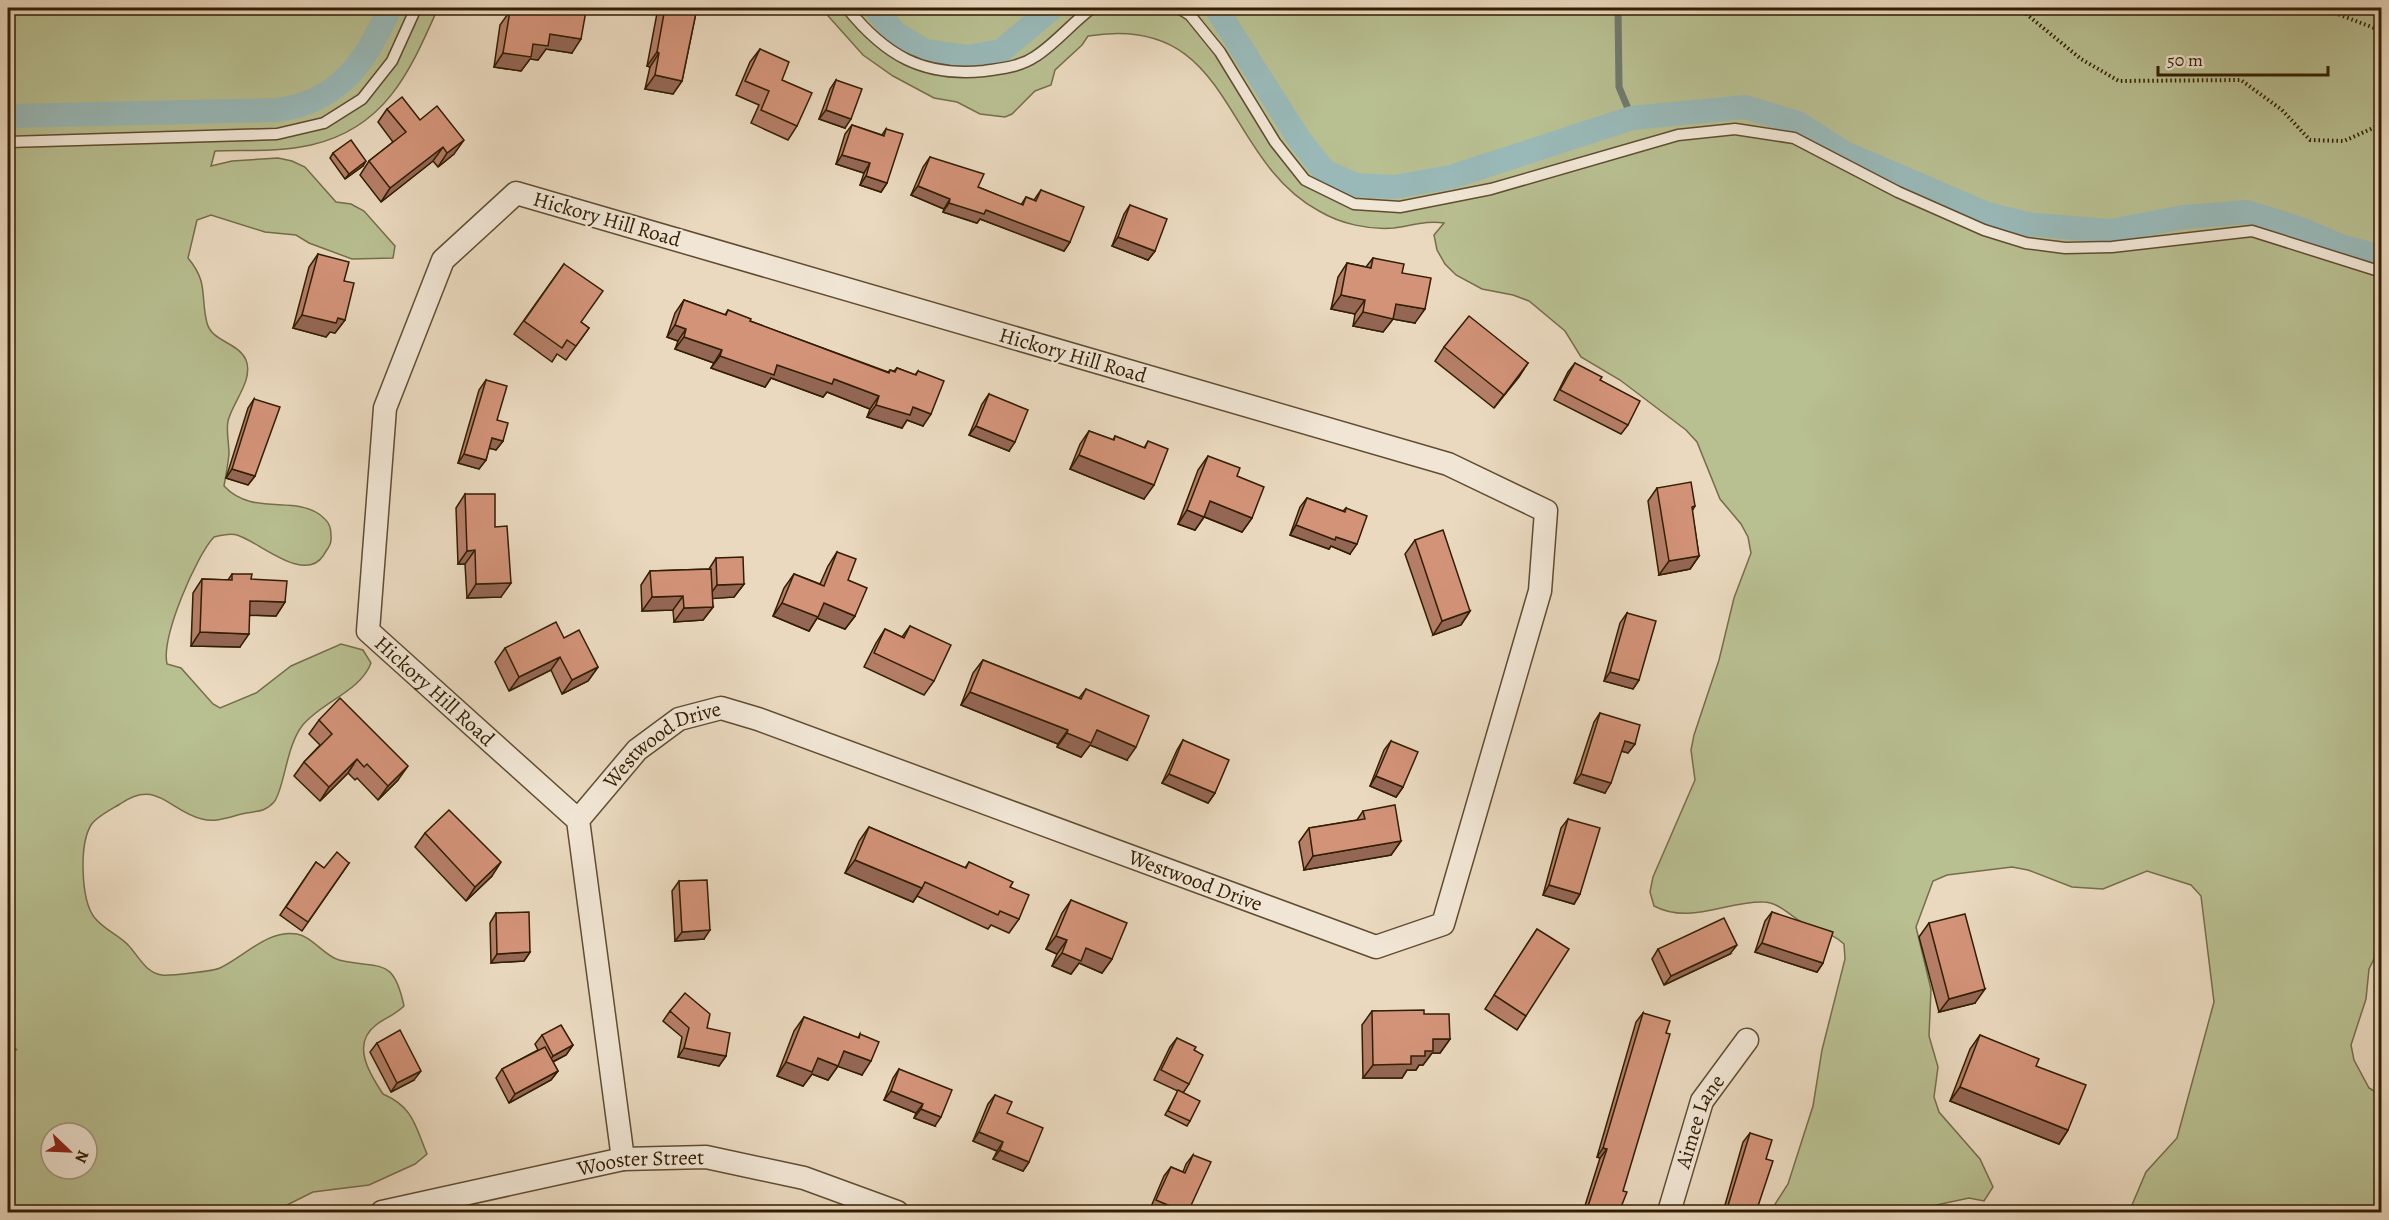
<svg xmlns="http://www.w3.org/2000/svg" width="2389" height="1220" viewBox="0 0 2389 1220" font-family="Alegreya,serif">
<rect width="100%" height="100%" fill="#ead9bf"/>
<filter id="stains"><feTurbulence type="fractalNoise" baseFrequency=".00333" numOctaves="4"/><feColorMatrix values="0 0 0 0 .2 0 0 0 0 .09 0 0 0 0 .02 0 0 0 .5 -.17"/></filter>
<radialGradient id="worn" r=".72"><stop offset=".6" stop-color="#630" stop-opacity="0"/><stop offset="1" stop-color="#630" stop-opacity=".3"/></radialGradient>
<g fill="#b8bf91" stroke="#756e4a" stroke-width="1.5" fill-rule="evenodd">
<path d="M8 8H438C410 71 386 128 311 145 280 152 246 150 215 151L211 166 232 161 278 158 292 161 305 167 336 202 351 204 364 211 395 246 393 258 352 259 309 243 296 235 265 232 211 215 197 220 188 258C209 283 200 296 207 323 212 342 238 342 246 360 254 380 232 403 228 421 226 431 229 443 229 454 228 464 226 475 224 486 252 516 293 496 319 514 328 521 331 525 331 536 332 545 327 549 323 556 304 584 258 541 237 535 230 533 222 535 214 537 196 556 161 637 167 664L181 668 213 704 220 708 256 693 291 666 341 644 363 650 371 663C360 692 321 702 302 726 286 747 284 790 274 802 265 812 258 811 246 813 232 816 217 823 202 819 169 811 157 778 120 804 112 809 96 817 91 825 79 845 81 899 94 917 104 930 119 935 129 946 139 957 146 973 162 975 169 976 214 971 220 968 244 957 268 929 297 934 313 937 324 956 339 960 380 970 393 955 404 1006 395 1015 385 1018 376 1025 351 1044 369 1073 383 1094 413 1107 415 1125 427 1154L415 1164 369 1185 313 1192 273 1212H8V1047L17 1050 8 1042ZM51 1133H87V1169H51Z"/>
<path d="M821 8H2381L2382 943 2369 969 2366 999 2351 1045 2354 1060 2369 1088 2381 1095V1212H2129L2146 1172 2177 1138 2214 1002 2201 896 2191 885 2147 871 2103 889 2072 887 2028 870 2012 867 1947 875 1933 881 1916 927 1931 989 1929 1036 1938 1067 1934 1097 1939 1112 1980 1159 1993 1187 1984 1201 1969 1198 1904 1212H1770L1788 1184 1813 1106 1822 1050 1845 959 1844 944C1831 932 1819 931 1803 923 1790 916 1779 902 1763 902 1726 901 1690 925 1654 906L1650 892 1653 877 1695 780 1691 750 1694 735 1719 660 1734 598 1751 553 1748 537 1741 524 1720 499 1697 442 1686 430 1620 380 1581 357 1565 331 1529 301 1513 295 1482 289 1456 275 1445 264 1437 250 1434 235 1444 223C1427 220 1411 226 1394 228 1369 230 1341 224 1319 211 1220 157 1234 12 1088 36L1082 45 1055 70 1051 85 1035 91 1012 114 1005 117 980 114 957 102 934 98 893 76 863 55Z"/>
</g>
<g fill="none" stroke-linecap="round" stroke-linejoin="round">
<polyline stroke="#707b6f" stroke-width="7" points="1618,8 1619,87 1632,118"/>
<g stroke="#99b9b8" stroke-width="24">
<polyline points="875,8 894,32 925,51 967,57 1001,51 1052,8"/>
<polyline points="1216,8 1299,139 1324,171 1356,185 1394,187 1451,177 1632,118 1745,107 1798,123 1845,153 1987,214 2027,224 2110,231 2184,217 2247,212 2301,229 2341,246 2382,257"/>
<path d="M8 116 278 110C341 101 365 61 390 8"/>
</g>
<g stroke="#604d31" stroke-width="13">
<g id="service">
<path d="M847 8C885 55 922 77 984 71 1004 68 1020 67 1036 56 1056 43 1073 22 1092 8"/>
<polyline points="1179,8 1190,15 1220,52 1275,142 1305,180 1354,204 1400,207 1491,189 1678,135 1735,129 1794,138 1898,192 1984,230 2026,243 2065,248 2112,247 2252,231 2382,272"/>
<polyline points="8,142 277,134 324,123 362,99 392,61 416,8"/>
</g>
</g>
<g stroke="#604d31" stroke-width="25">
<g id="minor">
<path id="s1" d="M578 820 637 750 679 719 721 708 758 719 1376 947 1443 924 1540 591 1546 511 1448 464 516 193 443 260 385 408 368 631 578 820 623 1159"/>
<path id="s2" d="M382 1212 623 1159 706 1157 804 1178 897 1212"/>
<path id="s3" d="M1669 1212 1702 1101 1747 1040"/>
</g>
</g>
<g stroke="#321e02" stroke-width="4" stroke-dasharray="1.5 3" stroke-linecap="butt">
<polyline points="2019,8 2081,59 2119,81 2241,80 2282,110 2310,140 2344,141 2382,124"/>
<polyline points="2322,8 2382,31"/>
</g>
<use href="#service" stroke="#f1e6d5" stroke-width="10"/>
<use href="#minor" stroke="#f1e6d5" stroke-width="22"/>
</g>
<g fill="#b57e68" stroke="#321e02" stroke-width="1.5">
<polygon points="521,8 564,8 572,53 546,49 538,60 530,59 521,71 494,67 500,25 510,11 520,13"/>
<polygon points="658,8 697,8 682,81 673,94 645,89 650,67 647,66"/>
<polygon points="760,49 782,80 797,126 788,140 751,123 759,105 736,95 750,62"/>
<polygon points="836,80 845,128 819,119 830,89"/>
<polygon points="387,109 420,120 454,154 438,167 433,161 381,202 360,175 369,161 393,142 378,122"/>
<polygon points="852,125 882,135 886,129 887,183 881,192 860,185 864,173 836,164 845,134"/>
<polygon points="333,153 363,166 345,179 330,158"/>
<polygon points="930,157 978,187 1021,205 1026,197 1034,200 1041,190 1070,242 1064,251 980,219 977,223 943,212 944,209 911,195 923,167"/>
<polygon points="1130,205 1155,251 1148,260 1112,246 1124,214"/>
<polygon points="318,254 344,281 345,320 335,333 330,332 326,337 293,328 309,267"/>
<polygon points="1373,258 1402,273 1415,323 1393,319 1383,332 1353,326 1355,314 1331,309 1338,277 1347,263 1366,267"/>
<polygon points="564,264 581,322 589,328 566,360 557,354 552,362 514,334"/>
<polygon points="684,300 725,315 728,310 750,321 888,372 890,370 894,371 897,368 915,375 918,371 923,426 907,420 902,428 867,417 870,409 827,392 823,397 771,378 765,387 711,368 714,363 675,349 678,341 667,337 675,313"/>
<polygon points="1444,347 1528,363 1494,408 1435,361"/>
<polygon points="1575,363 1600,380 1628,425 1621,434 1554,400 1568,372"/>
<polygon points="486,380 503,441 496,450 489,448 486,460 479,469 458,463 479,390"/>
<polygon points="989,394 1009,451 969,435 982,404"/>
<polygon points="254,399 255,476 248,485 226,478 248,408"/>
<polygon points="1089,431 1113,440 1115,436 1144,448 1148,441 1144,499 1070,469 1080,444"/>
<polygon points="1208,456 1237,476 1252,518 1242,532 1204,517 1195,530 1178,524 1198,470"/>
<polygon points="1657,488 1695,506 1692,511 1699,556 1690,569 1659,575 1648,501"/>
<polygon points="465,494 501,597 467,598 465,564 458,564 456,508"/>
<polygon points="1307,498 1343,511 1346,508 1350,554 1331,546 1329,549 1290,535 1300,507"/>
<polygon points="1415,540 1470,611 1461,625 1433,635 1405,554"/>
<polygon points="837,552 848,580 855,616 845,629 817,618 809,631 773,616 784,588 794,574 820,584 828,566"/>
<polygon points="716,558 744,584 734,597 712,598 713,607 703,620 674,622 673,610 642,611 641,585 650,571 709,569"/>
<polygon points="232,574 251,579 285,602 276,616 250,615 240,647 191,646 193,593 202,579 228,580"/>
<polygon points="1627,613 1639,680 1633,689 1604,681 1620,623"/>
<polygon points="910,626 934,681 924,695 864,667 876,643 885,629 902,637"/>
<polygon points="564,638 598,667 588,681 562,694 551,670 509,691 495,662 505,648"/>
<polygon points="983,660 1079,698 1086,689 1127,760 1090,745 1081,757 1057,747 1058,744 961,705 973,673"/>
<polygon points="1600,713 1635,744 1628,753 1621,751 1605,793 1574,783 1594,722"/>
<polygon points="319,720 398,780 378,800 357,778 355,780 348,773 320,801 294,776 304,762 320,745 309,734"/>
<polygon points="1183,740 1215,793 1208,803 1162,783 1177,750"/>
<polygon points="1391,741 1403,787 1396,797 1370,786 1384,750"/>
<polygon points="1363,811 1401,841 1391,855 1304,870 1299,842 1309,828 1357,820"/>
<polygon points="1568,819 1580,894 1574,904 1543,895 1561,828"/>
<polygon points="869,827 965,868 969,862 1010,887 1019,919 1009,933 991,925 988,929 917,896 913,902 845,873 859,841"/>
<polygon points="425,833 492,876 466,901 415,847"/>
<polygon points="316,862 324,868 349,863 302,931 280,915"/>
<polygon points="679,881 704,939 675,941 672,891"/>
<polygon points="1071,900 1112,959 1102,973 1079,963 1071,974 1052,966 1057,954 1046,949 1062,913"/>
<polygon points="1772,912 1823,963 1817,972 1755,952 1765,921"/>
<polygon points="496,913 530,952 524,961 491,963 490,923"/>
<polygon points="1929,923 1975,1003 1939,1012 1919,937"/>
<polygon points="1537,929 1526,1016 1517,1030 1485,1009"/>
<polygon points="1658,949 1730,954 1664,985 1652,959"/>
<polygon points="670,1011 707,1028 726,1056 719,1066 678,1057 682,1037 663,1021"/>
<polygon points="1372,1011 1424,1014 1450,1039 1440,1053 1432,1053 1423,1065 1419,1065 1416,1070 1407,1070 1402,1078 1363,1078 1362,1025"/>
<polygon points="1643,1013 1619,1212 1583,1212 1600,1158 1597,1157 1636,1022"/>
<polygon points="804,1017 858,1038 860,1034 862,1075 838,1066 828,1080 812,1074 803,1086 777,1076 794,1031"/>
<polygon points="542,1035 573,1045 566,1055 553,1062 558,1071 551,1080 509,1103 496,1078 502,1069 538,1050 535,1044"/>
<polygon points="1980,1035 2036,1066 2068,1130 2059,1144 1950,1101 1970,1049"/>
<polygon points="1177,1038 1194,1050 1189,1084 1183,1093 1190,1121 1187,1126 1165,1115 1178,1091 1154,1080 1170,1047"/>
<polygon points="377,1043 414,1080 391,1092 370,1052"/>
<polygon points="899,1069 935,1126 914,1118 916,1113 884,1100 893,1078"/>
<polygon points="995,1095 1007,1113 1029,1162 1023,1171 993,1159 997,1151 973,1141 988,1104"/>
<polygon points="1750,1133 1766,1159 1756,1212 1723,1212 1743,1142"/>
<polygon points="1193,1155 1188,1212 1157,1212 1150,1209 1164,1176 1171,1167 1183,1172 1186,1164"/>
</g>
<g fill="#946755" stroke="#321e02" stroke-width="1.5">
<polygon points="550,34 581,39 572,53 546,49 538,60 530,59 521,71 494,67 503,53 533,44"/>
<polygon points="657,52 659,53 650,67 647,66"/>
<polygon points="655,75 682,81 673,94 645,89"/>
<polygon points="826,110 851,119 845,128 819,119"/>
<polygon points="464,140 454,154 438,167 447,153"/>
<polygon points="443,147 433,161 381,202 390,188"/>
<polygon points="842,155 870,163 864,173 836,164"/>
<polygon points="366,161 363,166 345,179 349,174"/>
<polygon points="866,176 887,183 881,192 860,185"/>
<polygon points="918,186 950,199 944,209 911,195"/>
<polygon points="949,203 986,210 1070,242 1064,251 980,219 977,223 943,212"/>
<polygon points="1118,237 1155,251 1148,260 1112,246"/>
<polygon points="1341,295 1365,300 1355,314 1331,309"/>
<polygon points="1396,304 1425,309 1415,323 1393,319 1383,332 1353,326 1363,312"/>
<polygon points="302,315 338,318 345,320 335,333 330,332 326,337 293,328"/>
<polygon points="675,325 686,329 678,341 667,337"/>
<polygon points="684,337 722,350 714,363 675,349"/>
<polygon points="720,356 777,365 834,379 879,396 870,409 827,392 823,397 771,378 765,387 711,368"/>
<polygon points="1528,363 1519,377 1494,408 1504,395"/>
<polygon points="876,405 913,407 931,414 923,426 907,420 902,428 867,417"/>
<polygon points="976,426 1015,442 1009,451 969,435"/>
<polygon points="492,438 503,441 496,450 485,447"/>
<polygon points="464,454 486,460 479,469 458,463"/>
<polygon points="1079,455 1154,485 1144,499 1070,469"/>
<polygon points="232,469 255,476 248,485 226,478"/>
<polygon points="1210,501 1252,518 1242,532 1200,515"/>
<polygon points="1187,510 1204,517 1195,530 1178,524"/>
<polygon points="1296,525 1336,537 1357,544 1350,554 1331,546 1329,549 1290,535"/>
<polygon points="475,550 465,564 458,564 467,551"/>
<polygon points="1699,556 1690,569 1659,575 1669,561"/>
<polygon points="511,583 501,597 467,598 476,584"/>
<polygon points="744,584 734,597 707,599 717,585"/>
<polygon points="683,596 673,610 642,611 652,597"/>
<polygon points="250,601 285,602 276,616 241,615"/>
<polygon points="782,603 824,603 855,616 845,629 817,618 809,631 773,616"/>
<polygon points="713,607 703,620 674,622 684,608"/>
<polygon points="1470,611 1461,625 1433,635 1442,621"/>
<polygon points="200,632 249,634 240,647 191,646"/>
<polygon points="560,657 551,670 509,691 519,677"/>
<polygon points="598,667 588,681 562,694 572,680"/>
<polygon points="1610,672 1639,680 1633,689 1604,681"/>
<polygon points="970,692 1068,730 1058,744 961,705"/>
<polygon points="1097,730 1136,747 1127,760 1090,745 1081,757 1057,747 1067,733"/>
<polygon points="1625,741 1635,744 1628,753 1618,750"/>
<polygon points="357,759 348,773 320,801 329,787"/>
<polygon points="408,766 398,780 378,800 388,786"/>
<polygon points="1169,774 1215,793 1208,803 1162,783"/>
<polygon points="1581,774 1611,783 1605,793 1574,783"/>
<polygon points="1376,776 1403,787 1396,797 1370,786"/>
<polygon points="1401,841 1391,855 1304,870 1313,856"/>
<polygon points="855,860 922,888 913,902 845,873"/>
<polygon points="501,862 492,876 466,901 475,887"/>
<polygon points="1549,885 1580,894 1574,904 1543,895"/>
<polygon points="710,930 704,939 675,941 682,932"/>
<polygon points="1056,936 1067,940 1057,954 1046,949"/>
<polygon points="1762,943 1823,963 1817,972 1755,952"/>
<polygon points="1737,945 1730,954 1664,985 1671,976"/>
<polygon points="1086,948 1112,959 1102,973 1079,963 1071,974 1052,966 1062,953"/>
<polygon points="530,952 524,961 491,963 497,954"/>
<polygon points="1985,989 1975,1003 1939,1012 1949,999"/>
<polygon points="1433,1039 1450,1039 1440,1053 1432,1053 1423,1065 1419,1065 1416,1070 1407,1070 1402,1078 1363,1078 1373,1065 1411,1056"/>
<polygon points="573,1045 566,1055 546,1065 553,1056"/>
<polygon points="684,1048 726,1056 719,1066 678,1057"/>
<polygon points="844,1051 871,1061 862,1075 834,1065"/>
<polygon points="818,1058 838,1066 828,1080 812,1074 803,1086 777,1076 786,1062"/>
<polygon points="421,1071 414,1080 391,1092 397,1083"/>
<polygon points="558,1071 551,1080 509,1103 515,1094"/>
<polygon points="1960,1087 2068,1130 2059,1144 1950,1101"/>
<polygon points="891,1091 923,1104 916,1113 884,1100"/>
<polygon points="921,1109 941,1117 935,1126 914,1118"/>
<polygon points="979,1132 1003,1142 997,1151 973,1141"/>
<polygon points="1603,1148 1607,1149 1600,1158 1597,1157"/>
<polygon points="1000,1150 1029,1162 1023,1171 993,1159"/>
</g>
<g fill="#d39379" stroke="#321e02" stroke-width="1.5">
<polygon points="529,8 564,8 586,11 581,39 550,34 548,46 533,44 531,57 503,53 510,11 528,14"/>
<polygon points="665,8 697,8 682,81 655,75 659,53 657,52"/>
<polygon points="760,49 789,62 782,80 812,93 797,126 761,110 769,91 745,81"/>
<polygon points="836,80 862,89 851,119 826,110"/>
<polygon points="402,97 420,120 437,106 464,140 447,153 443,147 390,188 369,161 406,132 387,109"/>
<polygon points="852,125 884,136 886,129 903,134 887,183 866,176 870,163 842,155"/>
<polygon points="351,140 366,161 349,174 333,153"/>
<polygon points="930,157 984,174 978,187 1023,205 1026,197 1036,201 1041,190 1084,207 1070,242 986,210 984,214 949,203 950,199 918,186"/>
<polygon points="1130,205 1167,219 1155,251 1118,237"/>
<polygon points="318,254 349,262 344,281 354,283 345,320 338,318 336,323 302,315"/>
<polygon points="1373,258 1404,264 1402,273 1431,278 1425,309 1396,304 1393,319 1363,312 1365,300 1341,295 1347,263 1371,268"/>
<polygon points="564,264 603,291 581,322 589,328 576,346 567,340 562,348 524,321"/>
<polygon points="684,300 726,315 728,310 751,319 750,321 889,373 890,370 895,372 897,368 916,375 918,371 944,381 931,414 913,407 910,415 876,405 879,396 834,379 832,384 777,365 774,375 720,356 722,350 684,337 686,329 675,325"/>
<polygon points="1469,316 1528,363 1504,395 1444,347"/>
<polygon points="1575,363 1602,377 1600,380 1640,401 1628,425 1560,390"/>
<polygon points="486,380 507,386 497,420 508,423 503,441 492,438 486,460 464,454"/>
<polygon points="989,394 1028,410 1015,442 976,426"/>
<polygon points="254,399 280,407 255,476 232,469"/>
<polygon points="1089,431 1114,440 1115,436 1145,448 1148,441 1168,449 1154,485 1079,455"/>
<polygon points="1208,456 1240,468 1237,476 1264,487 1252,518 1210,501 1204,517 1187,510"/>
<polygon points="1691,482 1695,506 1692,507 1699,556 1669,561 1657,488"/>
<polygon points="465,494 495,494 495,527 507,526 511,583 476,584 475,550 467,551"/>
<polygon points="1307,498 1345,512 1346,508 1367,516 1357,544 1336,537 1335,540 1296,525"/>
<polygon points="1443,530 1470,611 1442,621 1415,540"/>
<polygon points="837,552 856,559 848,580 867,588 855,616 824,603 818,617 782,603 794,574 824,586"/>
<polygon points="743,557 744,584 717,585 716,558"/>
<polygon points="711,569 713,607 684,608 683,596 652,597 650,571"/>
<polygon points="232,574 252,574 251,579 287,581 285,602 250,601 249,634 200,632 202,579 232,580"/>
<polygon points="1627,613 1656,621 1639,680 1610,672"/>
<polygon points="556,622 564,638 579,630 598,667 572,680 560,657 519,677 505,648"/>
<polygon points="910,626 951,645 934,681 874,653 885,629 904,638"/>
<polygon points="983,660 1081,699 1086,689 1149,716 1136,747 1097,730 1091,743 1067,733 1068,730 970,692"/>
<polygon points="340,698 408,766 388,786 367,764 364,767 357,759 329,787 304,762 332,734 319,720"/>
<polygon points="1600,713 1640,725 1635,744 1625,741 1611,783 1581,774"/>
<polygon points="1183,740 1229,760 1215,793 1169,774"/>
<polygon points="1391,741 1418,752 1403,787 1376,776"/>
<polygon points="1395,805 1401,841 1313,856 1309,828 1365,819 1363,811"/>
<polygon points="449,810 501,862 475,887 425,833"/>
<polygon points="1568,819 1600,828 1580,894 1549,885"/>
<polygon points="869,827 966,868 969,862 1013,882 1010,887 1029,895 1019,919 1000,911 998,915 925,882 922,888 855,860"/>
<polygon points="337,852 349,863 308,922 286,907 316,862 324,868"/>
<polygon points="707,880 710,930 682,932 679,881"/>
<polygon points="1071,900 1127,923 1112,959 1086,948 1081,961 1062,953 1067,940 1056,936"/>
<polygon points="529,912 530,952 497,954 496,913"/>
<polygon points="1772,912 1833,932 1823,963 1762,943"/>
<polygon points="1965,914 1985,989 1949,999 1929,923"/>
<polygon points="1724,918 1737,945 1671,976 1658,949"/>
<polygon points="1537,929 1569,949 1526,1016 1494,995"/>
<polygon points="685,993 710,1014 707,1028 730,1033 726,1056 684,1048 689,1028 670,1011"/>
<polygon points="1424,1010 1424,1014 1449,1014 1450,1039 1433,1039 1433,1051 1425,1051 1425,1056 1411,1056 1411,1064 1373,1065 1372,1011"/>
<polygon points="1643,1013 1670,1021 1666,1033 1670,1034 1623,1191 1627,1192 1619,1212 1586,1212 1607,1149 1603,1148"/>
<polygon points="804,1017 859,1038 860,1034 879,1042 871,1061 844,1051 838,1066 818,1058 812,1072 786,1062"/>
<polygon points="561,1025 573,1045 553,1056 542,1035"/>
<polygon points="400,1030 421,1071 397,1083 377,1043"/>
<polygon points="1980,1035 2039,1059 2036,1066 2086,1085 2068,1130 1960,1087"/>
<polygon points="1177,1038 1196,1047 1194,1050 1203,1055 1189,1084 1161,1070"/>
<polygon points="545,1047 558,1071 515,1094 502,1069"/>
<polygon points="899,1069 952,1090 941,1117 921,1109 923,1104 891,1091"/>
<polygon points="1178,1090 1200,1101 1190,1121 1168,1111"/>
<polygon points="995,1095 1012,1102 1007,1113 1043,1128 1029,1162 1000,1150 1003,1142 979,1132"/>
<polygon points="1750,1133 1772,1140 1766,1159 1773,1161 1756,1212 1726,1212"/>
<polygon points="1193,1155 1211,1162 1188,1212 1184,1212 1156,1200 1171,1167 1185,1173"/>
<polygon points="1280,1208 1292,1212 1279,1212"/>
</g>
<g text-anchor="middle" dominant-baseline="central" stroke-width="4.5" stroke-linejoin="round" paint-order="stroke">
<g font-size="21" fill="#321e02" stroke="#f1e6d5">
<text transform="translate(607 219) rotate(16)">Hickory Hill Road</text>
<text transform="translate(1073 355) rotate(16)">Hickory Hill Road</text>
<text stroke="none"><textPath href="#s1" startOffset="3033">Hickory Hill Road</textPath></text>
<text stroke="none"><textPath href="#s1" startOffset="116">Westwood Drive</textPath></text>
<text stroke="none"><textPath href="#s1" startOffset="692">Westwood Drive</textPath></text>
<text stroke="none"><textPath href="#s3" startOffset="96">Aimee Lane</textPath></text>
<text stroke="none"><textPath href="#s2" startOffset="264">Wooster Street</textPath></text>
</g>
</g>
<rect width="2389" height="1220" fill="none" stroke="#ead9bf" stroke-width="30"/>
<rect x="9" y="9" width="2371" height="1202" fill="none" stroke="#321e02" stroke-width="3"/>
<rect x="15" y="15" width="2359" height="1190" fill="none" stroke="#321e02" stroke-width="1.5"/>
<g transform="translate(69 1151) rotate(113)"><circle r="28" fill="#f1e6d5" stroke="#a59681" stroke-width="1.5"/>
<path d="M0-4.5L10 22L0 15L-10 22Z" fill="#8f2418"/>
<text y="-9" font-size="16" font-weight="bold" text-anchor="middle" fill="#321e02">N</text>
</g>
<path d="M2158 66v9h170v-9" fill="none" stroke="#321e02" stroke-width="3"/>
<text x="2167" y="66" font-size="18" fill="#321e02" stroke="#f1e6d5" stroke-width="4.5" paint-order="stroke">50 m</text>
<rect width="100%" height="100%" filter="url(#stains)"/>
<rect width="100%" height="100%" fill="url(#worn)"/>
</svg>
